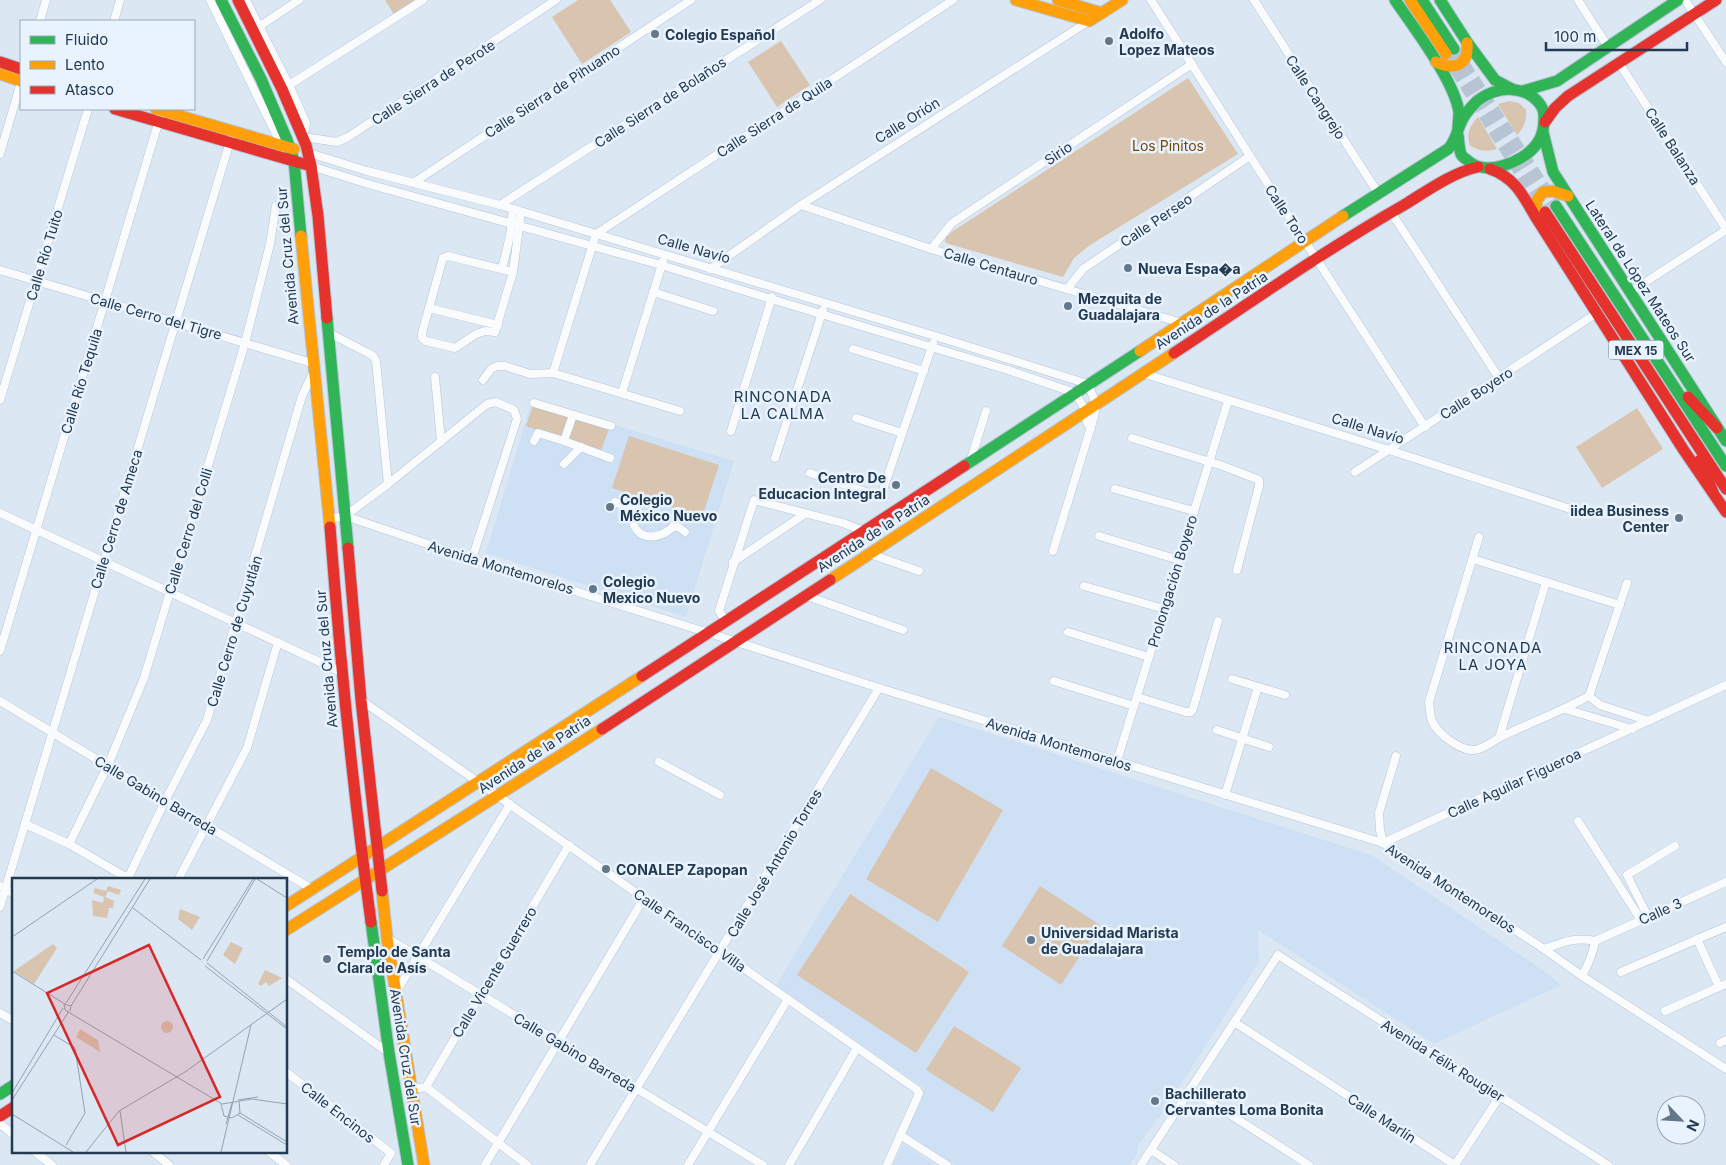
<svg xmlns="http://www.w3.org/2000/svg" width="1726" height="1165" viewBox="0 0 1726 1165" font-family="Inter,sans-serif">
<rect width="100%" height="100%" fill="#dce7f4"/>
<g fill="#cee0f4">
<polygon points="532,400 734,461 686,617 486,553"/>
<polygon points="939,717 1371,855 1537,966 1561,985 1434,1044 1258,930 1259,962 1160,1117 1156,1120 1137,1147 1137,1154 1129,1165 956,1165 903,1131 924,1088 776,985"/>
<polygon points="903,1144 935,1165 893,1165"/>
</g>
<g fill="#d8c4af">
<polygon points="385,0 418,0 395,16"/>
<polygon points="578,0 610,0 631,32 582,64 552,17"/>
<polygon points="781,41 810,85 777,107 748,62"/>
<polygon points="1188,78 1238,154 1090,245 1074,258 1063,277 949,244 945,242 946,237 953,231"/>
<path d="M1509 101 1519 103 1526 110C1527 121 1524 127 1517 135L1498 104Z"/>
<path d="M1478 117 1497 149C1486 152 1480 151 1470 146 1466 133 1469 127 1478 117Z"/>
<polygon points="533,405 570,417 563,438 526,426"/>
<polygon points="1637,408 1663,449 1602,488 1576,447"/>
<polygon points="574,418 609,429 601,450 567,439"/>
<polygon points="629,436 719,465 702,517 612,488"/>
<polygon points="931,768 1003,810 938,922 866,879"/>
<polygon points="1040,886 1100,925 1061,985 1002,946"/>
<polygon points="850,894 969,972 916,1053 797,975"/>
<polygon points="954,1026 1021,1068 993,1112 926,1070"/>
</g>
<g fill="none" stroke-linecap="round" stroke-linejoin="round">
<g stroke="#b7c4d3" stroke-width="12" stroke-dasharray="12 6" stroke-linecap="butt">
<polyline points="1454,49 1556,206"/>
<polyline points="1446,54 1545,212"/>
</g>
<g stroke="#b5c5d6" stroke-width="9">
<g id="street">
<polyline points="210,0 276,134 287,142"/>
<polyline points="246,0 289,85 306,123 305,130 302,135"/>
<polyline points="1151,0 1250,156 1425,427"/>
<polyline points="1254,0 1378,193"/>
<polyline points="1578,0 1608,47"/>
<polyline points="1685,0 1726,62"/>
<polyline points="40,21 46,0"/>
<polyline points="114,21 120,0"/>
<polyline points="260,26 299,0"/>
<polyline points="1619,63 1726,229"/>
<polyline points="289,85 423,0"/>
<polyline points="303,137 337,142 348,137 556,0"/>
<polyline points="309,153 367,171 500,205 935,336 1088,384 1096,404 1094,417 1053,551"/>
<polyline points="0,154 21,82"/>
<polyline points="311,166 368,184 661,265 771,299 1008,370 1075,393 1086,411 1087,422 1091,429"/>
<polyline points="413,183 691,0"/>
<polyline points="500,205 820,0"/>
<polyline points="801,205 931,249 1182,323"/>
<polyline points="1391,212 1499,378"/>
<polyline points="931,249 952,223 1192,64"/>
<polyline points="502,269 510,236 513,209"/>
<polyline points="710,269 801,205 1089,21"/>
<polyline points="0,270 312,363"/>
<polyline points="513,272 448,256 443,258 422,333 422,338 426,341 455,348 476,334 485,331 495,332 513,272 521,212"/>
<polyline points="1067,289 1083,269 1250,156"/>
<polyline points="653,292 713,311"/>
<polyline points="1630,292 1726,230"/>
<polyline points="429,308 498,325"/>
<polyline points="327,332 368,353 373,356 376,361 388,484"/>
<polyline points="853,349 924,371"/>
<polyline points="553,373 596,234 953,0"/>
<polyline points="1142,373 1389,450 1583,513"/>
<polyline points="435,377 441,441"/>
<polyline points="483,380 491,369 497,366 505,366 530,374 553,373 680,411"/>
<polyline points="622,393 663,261"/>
<polyline points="0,400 88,109"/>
<polyline points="534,403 611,426"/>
<polyline points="573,415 564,441 610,458"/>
<polyline points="856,418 902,433"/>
<polyline points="731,431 772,297"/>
<polyline points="1132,438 1223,466 1259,480 1259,486 1237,570"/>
<polyline points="534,441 538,433 564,441"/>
<polyline points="775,458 823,310"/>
<polyline points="970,462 986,411"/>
<polyline points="564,464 581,447"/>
<polyline points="1355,472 1597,313"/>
<polyline points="810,473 875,495 882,493 933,343"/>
<polyline points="1115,489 1194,511"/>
<path d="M615 502 632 510C630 539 655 544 674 526L680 528 685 532"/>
<polyline points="632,510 637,503 642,498"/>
<polyline points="0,513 341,672"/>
<polyline points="345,516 472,559 709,633 879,688 1383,843 1544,949 1582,976 1726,1069"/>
<polyline points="329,519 345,516 388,484 487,404 496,402 514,410 517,419 472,559"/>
<polyline points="674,526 678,511"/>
<polyline points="1099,536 1179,560"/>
<path d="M1479 537 1429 702C1430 708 1430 716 1432 721 1438 734 1457 748 1471 750 1481 751 1491 742 1499 738 1529 723 1560 712 1589 696L1627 583"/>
<polyline points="870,554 919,571"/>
<polyline points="1473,559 1620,605"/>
<polyline points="733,562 805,514"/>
<polyline points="1084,586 1164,609"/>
<polyline points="807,596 903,630"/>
<polyline points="726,621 719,611 754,500 843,523 863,531"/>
<polyline points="1068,632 1149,657"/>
<polyline points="0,651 160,117"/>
<polyline points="1232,679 1285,695"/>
<polyline points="1054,681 1134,706"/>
<polyline points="1589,696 1600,705 1649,721"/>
<polyline points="1137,697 1186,712 1191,712 1193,709 1218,621"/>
<polyline points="361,700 916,1089 919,1093 918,1096 887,1165"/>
<polyline points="0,701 312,889"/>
<polyline points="1565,709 1632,729"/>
<polyline points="1217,730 1269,747"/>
<polyline points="1499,738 1546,582"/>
<polyline points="1396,756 1379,813 1380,830 1383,843 1726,685"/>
<polyline points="1117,761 1228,401"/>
<polyline points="659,762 720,795"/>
<polyline points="1225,795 1258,687"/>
<polyline points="1578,821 1641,920"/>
<polyline points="25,824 69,844 129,879"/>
<polyline points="69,844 108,765 144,678 245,343 270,244 276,206"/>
<polyline points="180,876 247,748 278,642"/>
<polyline points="128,878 165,801 207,720 302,396 313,373"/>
<polyline points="0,886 14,894"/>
<polyline points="0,907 231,138"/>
<polyline points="1648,917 1627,875 1675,846"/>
<polyline points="387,938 763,1165"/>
<polyline points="1697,939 1719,987"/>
<path d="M1544 949C1564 942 1574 937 1595 941L1726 882"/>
<polyline points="1621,972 1726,927"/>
<path d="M1582 976C1588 965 1593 954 1595 941"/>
<polyline points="286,979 389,1053"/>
<polyline points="395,994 510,804"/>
<polyline points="1665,1011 1726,984"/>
<polyline points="0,1013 14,1021"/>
<polyline points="1234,1022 1455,1165 1500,1096"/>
<polyline points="1720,1043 1726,1040"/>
<polyline points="286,1072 391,1153"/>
<polyline points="426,1087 527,1165"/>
<polyline points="412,1089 426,1087 569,845"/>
<polyline points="1190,1089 1309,1165"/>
<polyline points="0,1124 14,1135"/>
<polyline points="900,1135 947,1165"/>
<polyline points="1151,1150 1174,1165"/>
<polyline points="34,1151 52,1165"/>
<polyline points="152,1151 169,1165"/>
<polyline points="268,1151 286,1165"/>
<polyline points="384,1165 391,1153"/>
<polyline points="485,1165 644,898"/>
<polyline points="590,1165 879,688"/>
<polyline points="688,1165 788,999"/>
<polyline points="789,1165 857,1048"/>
<polyline points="1141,1165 1278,955 1608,1165"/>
</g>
</g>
<g stroke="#b5c5d6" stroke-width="13">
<g id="fast">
<polyline points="221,0 261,79 287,140 294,161 301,236"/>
<path d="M1395 0C1414 28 1454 80 1459 112 1459 117 1458 123 1458 128"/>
<polyline points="1422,0 1454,49"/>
<polyline points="1440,0 1467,42 1495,80 1514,90"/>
<polyline points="1523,91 1557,81 1678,0"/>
<polyline points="1543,132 1553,172 1726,441"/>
<polyline points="1556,206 1726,466"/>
<path d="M1343 216 1448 149C1455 142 1456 134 1460 125 1463 116 1470 108 1477 101 1490 91 1507 86 1524 92 1534 96 1544 105 1544 116 1544 127 1543 136 1536 145 1522 163 1484 178 1466 159 1465 159 1461 155 1461 154 1459 149 1459 141 1458 135"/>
<polyline points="327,318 348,548"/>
<polyline points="964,466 1140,351"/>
<polyline points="371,922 389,1053 408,1165"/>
<polyline points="0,1094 14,1085"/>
</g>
</g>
<g stroke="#b5c5d6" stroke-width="13">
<g id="slow">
<polyline points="1016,0 1089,21 1122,0"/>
<polyline points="1058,0 1102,13"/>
<polyline points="1410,0 1446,54"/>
<path d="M1436 62C1455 71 1469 65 1467 43"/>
<polyline points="0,74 21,81"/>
<polyline points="156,109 294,149"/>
<polyline points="1535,215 1537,200 1543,192 1553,191 1568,196"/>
<polyline points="301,236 330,527"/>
<polyline points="1140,351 1343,216"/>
<polyline points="830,580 1174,353"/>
<polyline points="382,891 387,938 424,1165"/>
<polyline points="286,906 642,676"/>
<polyline points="286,930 602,729"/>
</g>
</g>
<g stroke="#b5c5d6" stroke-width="13">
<g id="jam">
<polyline points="238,0 282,89 306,145 311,166 318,216 327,318"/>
<polyline points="0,62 21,69"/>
<polyline points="115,109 311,166"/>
<polyline points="1545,122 1555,108 1568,96 1716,0"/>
<path d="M1490 169C1514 177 1523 195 1535 216L1683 449 1726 512"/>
<polyline points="1545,212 1726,489"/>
<path d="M1174 353C1250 303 1325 250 1404 205 1427 191 1451 173 1478 167"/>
<polyline points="1688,397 1717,428"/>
<polyline points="1700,460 1713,492"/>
<path d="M330 527C340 659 353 791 371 922"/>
<polyline points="348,548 361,700 382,891"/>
<polyline points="642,676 964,466"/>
<polyline points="602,729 830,580"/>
<polyline points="0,1116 14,1107"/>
</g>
</g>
<use href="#street" stroke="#fafbfd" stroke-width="8"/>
<use href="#fast" stroke="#30b455" stroke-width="11"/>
<use href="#slow" stroke="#ff9f0a" stroke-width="11"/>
<use href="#jam" stroke="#e5322d" stroke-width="11"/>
</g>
<g fill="#64778a" stroke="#e8f3fe" stroke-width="2">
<circle cx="655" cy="34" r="5"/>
<circle cx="1109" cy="41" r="5"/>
<circle cx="1128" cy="268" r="5"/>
<circle cx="1068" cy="306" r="5"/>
<circle cx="896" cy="485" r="5"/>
<circle cx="610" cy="507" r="5"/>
<circle cx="1679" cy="518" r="5"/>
<circle cx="593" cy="589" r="5"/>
<circle cx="606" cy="869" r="5"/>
<circle cx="1031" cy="940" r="5"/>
<circle cx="327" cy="959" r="5"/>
<circle cx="1155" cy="1101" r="5"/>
</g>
<g text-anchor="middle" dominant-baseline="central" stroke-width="5" stroke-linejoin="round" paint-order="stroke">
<rect fill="#e8f3fe" stroke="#5f7285" stroke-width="1" x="1608.5" y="340.5" width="55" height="19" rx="4"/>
<g font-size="12" font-weight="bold" fill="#243a51">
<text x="1636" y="350">MEX 15</text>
</g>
<g font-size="14" font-weight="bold" fill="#243a51" stroke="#e8f3fe" text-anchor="start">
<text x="1119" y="33">Adolfo<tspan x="1119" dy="16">Lopez Mateos</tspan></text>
<text x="665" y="34">Colegio Español</text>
<text x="1138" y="268">Nueva Espa�a</text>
<text x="1078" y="298">Mezquita de<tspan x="1078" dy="16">Guadalajara</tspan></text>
<text x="886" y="477" text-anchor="end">Centro De<tspan x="886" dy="16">Educacion Integral</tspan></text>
<text x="620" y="499">Colegio<tspan x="620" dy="16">México Nuevo</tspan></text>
<text x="1669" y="510" text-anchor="end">iidea Business<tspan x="1669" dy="16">Center</tspan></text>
<text x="603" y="581">Colegio<tspan x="603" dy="16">Mexico Nuevo</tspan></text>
<text x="616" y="869">CONALEP Zapopan</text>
<text x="1041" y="932">Universidad Marista<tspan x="1041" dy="16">de Guadalajara</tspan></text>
<text x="337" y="951">Templo de Santa<tspan x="337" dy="16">Clara de Asís</tspan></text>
<text x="1165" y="1093">Bachillerato<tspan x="1165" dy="16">Cervantes Loma Bonita</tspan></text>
</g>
<g font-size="14" fill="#243a51" stroke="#e8f3fe">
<text transform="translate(433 82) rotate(-33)">Calle Sierra de Perote</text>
<text transform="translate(552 91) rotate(-33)">Calle Sierra de Pihuamo</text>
<text transform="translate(1316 97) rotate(57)">Calle Cangrejo</text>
<text transform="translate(660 102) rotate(-33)">Calle Sierra de Bolaños</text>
<text transform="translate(774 117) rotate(-33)">Calle Sierra de Quila</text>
<text transform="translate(907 120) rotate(-32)">Calle Orión</text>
<text transform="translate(1673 146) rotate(57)">Calle Balanza</text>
<text transform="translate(1058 153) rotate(-34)">Sirio</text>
<text transform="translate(1287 214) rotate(57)">Calle Toro</text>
<text transform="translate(1156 220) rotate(-34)">Calle Perseo</text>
<text transform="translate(694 248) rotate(16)">Calle Navío</text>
<text transform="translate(44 255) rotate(-73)">Calle Río Tuito</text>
<text transform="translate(287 256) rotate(-95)">Avenida Cruz del Sur</text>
<text transform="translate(991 266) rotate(17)">Calle Centauro</text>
<text transform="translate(1641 281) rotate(57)">Lateral de López Mateos Sur</text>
<text transform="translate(1211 310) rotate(-33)">Avenida de la Patria</text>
<text transform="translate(156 316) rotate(16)">Calle Cerro del Tigre</text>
<text transform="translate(81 381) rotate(-73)">Calle Río Tequila</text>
<text transform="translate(1476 393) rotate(-33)">Calle Boyero</text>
<text transform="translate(1368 428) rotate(17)">Calle Navío</text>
<text transform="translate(116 519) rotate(-73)">Calle Cerro de Ameca</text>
<text transform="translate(188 531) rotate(-73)">Calle Cerro del Colli</text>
<text transform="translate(873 533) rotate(-33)">Avenida de la Patria</text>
<text transform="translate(501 567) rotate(17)">Avenida Montemorelos</text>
<text transform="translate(1172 581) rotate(-73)">Prolongación Boyero</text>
<text transform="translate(234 631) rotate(-73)">Calle Cerro de Cuyutlán</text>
<text transform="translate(326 659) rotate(-95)">Avenida Cruz del Sur</text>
<text transform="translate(1059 744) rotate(17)">Avenida Montemorelos</text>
<text transform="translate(534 754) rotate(-33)">Avenida de la Patria</text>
<text transform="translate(1514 783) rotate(-25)">Calle Aguilar Figueroa</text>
<text transform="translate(156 795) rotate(31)">Calle Gabino Barreda</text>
<text transform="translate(774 863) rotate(-59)">Calle José Antonio Torres</text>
<text transform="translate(1451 888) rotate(33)">Avenida Montemorelos</text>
<text transform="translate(1660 911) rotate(-24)">Calle 3</text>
<text transform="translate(690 930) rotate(35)">Calle Francisco Villa</text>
<text transform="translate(494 972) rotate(-59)">Calle Vicente Guerrero</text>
<text transform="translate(575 1052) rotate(31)">Calle Gabino Barreda</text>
<text transform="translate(406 1057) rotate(81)">Avenida Cruz del Sur</text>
<text transform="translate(1443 1060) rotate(32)">Avenida Félix Rougier</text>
<text transform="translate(338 1112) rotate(38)">Calle Encinos</text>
<text transform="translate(1382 1118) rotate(33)">Calle Marlín</text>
</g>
<g font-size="14" fill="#744806" stroke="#e8f3fe">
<text x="1168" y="145">Los Pinitos</text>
</g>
<g font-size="15" letter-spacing="1" fill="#243a51" stroke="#e8f3fe">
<text x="783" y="396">RINCONADA<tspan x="783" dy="17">LA CALMA</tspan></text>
<text x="1493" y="647">RINCONADA<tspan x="1493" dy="17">LA JOYA</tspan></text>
</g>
</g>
<g transform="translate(12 878)">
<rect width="275" height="275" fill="#dce7f4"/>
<path d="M96 8 109 12 107 17 96 13 93 19 102 23 101 30H97L95 40 81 38 80 22 91 25 92 19 81 15 83 10 94 13ZM168 31 188 39 180 52 166 41ZM219 64 231 70 223 86 211 77ZM41 66 45 70 22 106 2 93ZM253 92 270 100 257 108 254 104 249 108 246 106ZM149 149a6 6 0 1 1 12 0a6 6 0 1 1-12 0ZM68 151 86 162 88 174 64 159Z" fill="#d8c4af"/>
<path fill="none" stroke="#92a2b3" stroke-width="1" d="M245 1 275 20M121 30 189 82M0 59 85 1M191 81 241 1M195 83 243 1M195 85 275 149M193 88 275 151M0 93 53 126M54 125 133 1M59 128 138 1M58 133 59 128 52 126 53 132 210 226 240 221 275 226M42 157 63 170 73 235 54 267M0 215 51 130M0 222 57 133M226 222 246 219M209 226 212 238 220 240 228 235 227 224M108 233 114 274M228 235 275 264M0 236 61 274M226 237 275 267M214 246 220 225M74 274 107 233 173 194 275 121M209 274 239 147"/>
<path fill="#d62828" fill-opacity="0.15" stroke="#d62828" stroke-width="2.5" d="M137 67 208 219 106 267 35 115Z"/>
<rect width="275" height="275" fill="none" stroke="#243a51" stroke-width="2.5"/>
</g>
<rect x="20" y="20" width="175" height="90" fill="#e8f3fe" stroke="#9aa9b9"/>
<rect x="30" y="36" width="25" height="8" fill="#30b455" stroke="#9aa9b9"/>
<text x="65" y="45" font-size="15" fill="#243a51">Fluido</text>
<rect x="30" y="61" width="25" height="8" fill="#ff9f0a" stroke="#9aa9b9"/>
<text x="65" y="70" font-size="15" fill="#243a51">Lento</text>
<rect x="30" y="86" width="25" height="8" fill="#e5322d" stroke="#9aa9b9"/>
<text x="65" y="95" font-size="15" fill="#243a51">Atasco</text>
<g transform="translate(1681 1120) rotate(115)"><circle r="24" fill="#e8f3fe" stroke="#9aa9b9"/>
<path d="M0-4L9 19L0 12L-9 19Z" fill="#64778a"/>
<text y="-8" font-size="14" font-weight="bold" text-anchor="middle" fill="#243a51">N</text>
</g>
<path d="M1546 42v8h141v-8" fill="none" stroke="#243a51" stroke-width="2.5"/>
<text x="1554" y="42" font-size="15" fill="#243a51" stroke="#e8f3fe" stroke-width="4" paint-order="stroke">100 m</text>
</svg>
